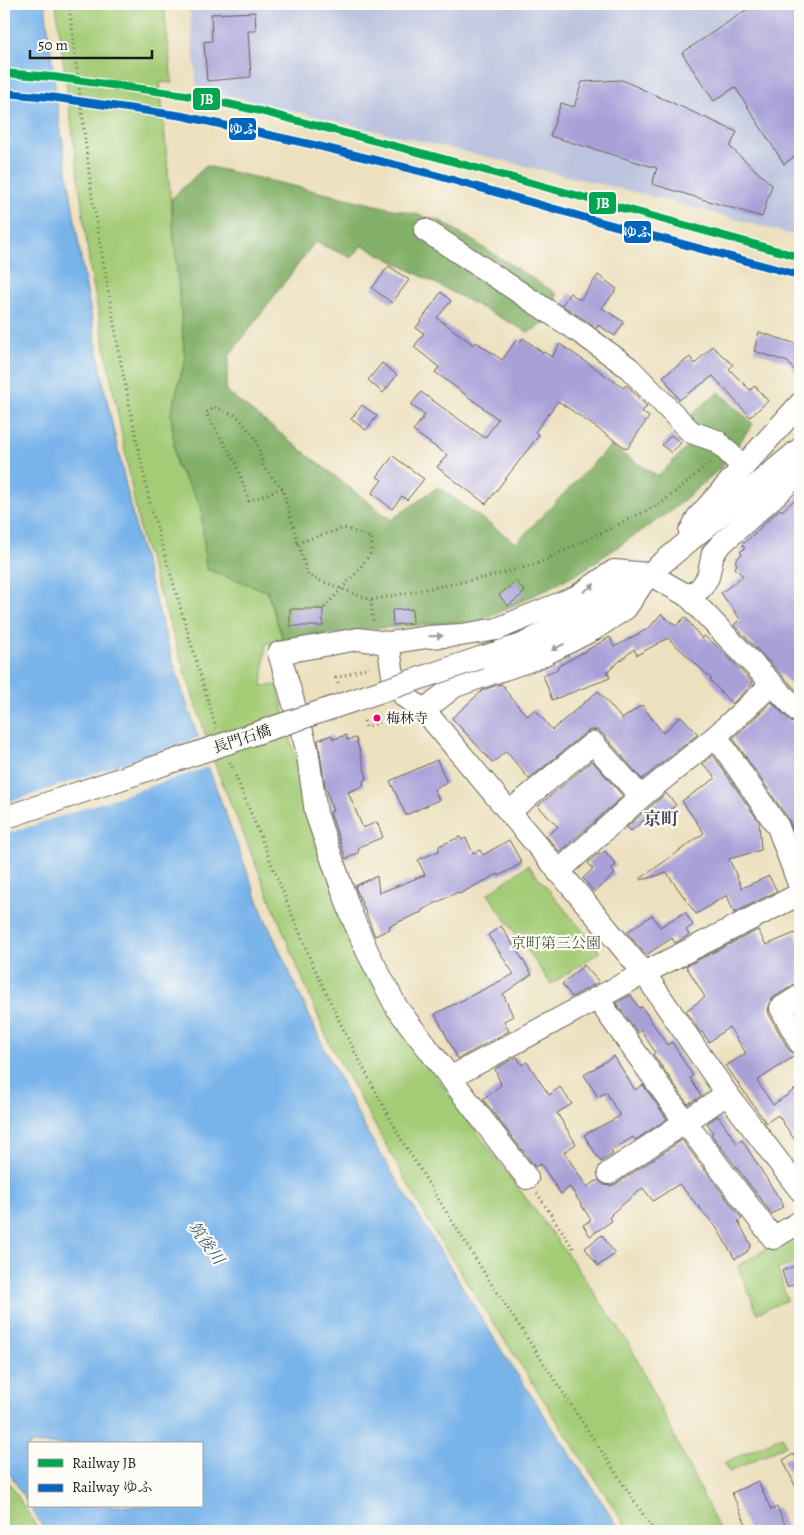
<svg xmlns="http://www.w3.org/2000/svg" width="804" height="1535" viewBox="0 0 804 1535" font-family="Alegreya,'Noto Serif JP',serif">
<rect width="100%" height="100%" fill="#fdfcf7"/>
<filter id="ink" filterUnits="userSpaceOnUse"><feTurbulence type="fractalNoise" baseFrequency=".02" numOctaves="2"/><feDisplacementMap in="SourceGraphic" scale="10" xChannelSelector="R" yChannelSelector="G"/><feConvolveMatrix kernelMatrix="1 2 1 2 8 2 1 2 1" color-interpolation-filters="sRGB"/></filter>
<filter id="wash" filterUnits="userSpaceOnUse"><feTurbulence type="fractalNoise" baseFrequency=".0096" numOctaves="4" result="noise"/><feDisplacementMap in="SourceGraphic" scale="20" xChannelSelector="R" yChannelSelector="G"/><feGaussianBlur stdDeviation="1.12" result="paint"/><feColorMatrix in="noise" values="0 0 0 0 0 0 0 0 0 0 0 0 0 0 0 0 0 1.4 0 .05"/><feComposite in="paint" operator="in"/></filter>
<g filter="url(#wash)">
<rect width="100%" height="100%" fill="#ece0be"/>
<polygon fill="#bcc3de" points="189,4 800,4 800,237 655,197 197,88"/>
<g fill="#a4cc77" stroke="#60744a">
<polygon points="56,4 164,4 172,83 160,82 185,360 171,413 176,465 201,505 206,569 267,591 283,640 266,644 262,686 277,685 310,815 385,1008 571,1259 630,1345 720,1531 629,1531 438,1238 329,1043 217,770 141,536 90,268"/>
<polygon points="528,865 600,952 551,984 488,894"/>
<polygon points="800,1228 800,1262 778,1269 787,1300 757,1313 738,1266"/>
<polygon points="782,1436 786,1445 729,1472 724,1463"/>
<polygon points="4,1474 39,1531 4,1531"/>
</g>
<polygon fill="#83b068" stroke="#506642" points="206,166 415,214 443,222 557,294 551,321 528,332 362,245 352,258 315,242 229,356 226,391 391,520 438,487 516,543 610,446 658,476 691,443 675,428 719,392 753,424 722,467 672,510 579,573 481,621 367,629 283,640 267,591 206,569 201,505 176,465 171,413 185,360 171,199"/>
<polygon fill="#78b3ea" stroke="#4a6883" points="4,4 45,4 59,120 82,265 105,392 137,535 177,676 210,772 263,914 323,1046 367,1132 503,1353 621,1531 45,1531 30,1506 201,1506 201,1444 29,1444 29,1505 4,1464"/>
<polygon fill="#ece0be" points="201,737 211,766 4,835 4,804"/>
<g id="blocks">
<g fill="#a9a0d8">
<polygon points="755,4 800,4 800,153 784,164 735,87 714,101 682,53"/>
<polygon points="255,12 256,31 248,31 251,77 207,81 204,42 212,41 211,14"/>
<polygon points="622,80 737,132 730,147 772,185 762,217 652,184 657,168 550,136 561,103 574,107 582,82"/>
<polygon points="389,266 409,280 392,303 372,288"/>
<polygon points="598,275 617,289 602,308 624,322 615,336 598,325 597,328 562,305 570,293 580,300"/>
<polygon points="441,292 451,301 437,318 474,345 476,342 502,360 517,339 520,342 523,338 543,353 544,352 552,357 560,344 624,388 626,385 629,387 639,399 647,406 642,412 649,417 627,449 558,401 535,432 539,435 486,504 437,467 447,455 413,431 425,415 411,405 421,392 485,438 498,419 435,372 439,367 414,347 424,333 416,328"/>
<polygon points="759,332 800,345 800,378 788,362 754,351"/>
<polygon points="712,346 733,365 729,369 750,390 755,386 768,401 750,417 713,376 679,400 663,376 690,357 695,364"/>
<polygon points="382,363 397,375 383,393 368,380"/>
<polygon points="362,405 377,416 366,430 351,419"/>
<polygon points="671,435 681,443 671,453 662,445"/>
<polygon points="393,456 424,479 407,500 402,496 392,509 372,493 382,480 377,477"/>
<polygon points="800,495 800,694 734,625 740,619 721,593 743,576 735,568 737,564 735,561 742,554 740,552 745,548 742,545 780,509 782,511"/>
<polygon points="516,581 525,592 508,606 499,595"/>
<rect x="290" y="609" width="33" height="17"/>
<polygon points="412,609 413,623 393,625 392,610"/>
<polygon points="661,614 676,626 685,617 702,639 704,636 717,646 753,683 732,704 710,680 712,679 668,638 637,655 634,649 607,672 610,678 552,700 543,675 558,669 557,667 610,637 614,647 649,628"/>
<polygon points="501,684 505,687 504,689 527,716 535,709 552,730 598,691 622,719 642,705 663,733 681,716 698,734 642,779 603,734 597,730 590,730 585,733 529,779 506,751 493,763 452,718 483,690"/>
<polygon points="772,702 791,722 800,726 800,850 789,820 733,738"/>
<polygon points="332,735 333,739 346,735 347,740 356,738 367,778 363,781 364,786 348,792 363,828 377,822 383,837 359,847 358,853 346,859 330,812 333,811 325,785 318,740"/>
<polygon points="713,755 759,822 761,850 729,859 742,888 769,876 777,891 734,913 727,895 696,914 667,873 641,880 640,879 704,833 682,801 716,778 703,764"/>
<polygon points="437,760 447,783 434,789 439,800 406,815 390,781"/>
<polygon points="592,761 623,796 560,852 546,836 558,827 538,806"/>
<polygon points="666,793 676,805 656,822 650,815 631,831 627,827"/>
<polygon points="460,837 462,840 466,838 473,853 480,850 483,855 509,840 522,863 499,876 498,874 459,894 458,892 422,910 422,912 389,926 390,929 375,936 355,886 377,876 379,893 425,875 418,860 439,851 439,846"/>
<polygon points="605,851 616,865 611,869 615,874 594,892 583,878 593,869 588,863 598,854 599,855"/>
<polygon points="685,912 693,925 686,930 689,935 675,943 672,938 646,955 627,932 652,915 660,927"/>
<polygon points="501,926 532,974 503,994 513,1016 504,1021 509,1031 458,1059 435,1014 514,974 488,935"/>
<polygon points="758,930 766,945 795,933 800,945 800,983 793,985 774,997 770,1001 768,1007 769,1014 788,1049 796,1055 757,1081 773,1105 800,1086 800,1148 778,1115 766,1123 726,1066 746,1053 729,1027 709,1042 702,1032 701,1033 686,1011 705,997 686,966"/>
<polygon points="584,965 599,982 572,997 562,984"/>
<polygon points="631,995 639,1008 642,1007 667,1045 672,1042 693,1076 690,1078 701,1096 688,1104 653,1054 655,1052 641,1030 638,1033 616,1003"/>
<polygon points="614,1056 635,1090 643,1085 667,1119 635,1140 633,1137 611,1151 613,1154 601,1162 584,1135 620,1116 606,1092 598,1097 584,1075"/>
<polygon points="517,1057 522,1065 527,1062 549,1095 560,1087 572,1104 557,1113 576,1144 564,1152 587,1187 598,1180 604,1185 610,1186 616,1184 682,1140 742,1219 738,1221 751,1245 747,1252 735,1259 716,1227 679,1184 653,1201 643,1188 611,1214 612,1215 609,1217 612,1221 590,1236 583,1225 591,1220 570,1187 561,1194 541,1164 535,1167 483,1099 501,1085 495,1069"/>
<polygon points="718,1116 737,1143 742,1140 784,1206 772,1214 711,1134 713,1132 707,1123"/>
<polygon points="602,1235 615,1254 598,1266 585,1248"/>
<polygon points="800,1264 800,1282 787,1287 782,1271"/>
<polygon points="794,1454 800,1467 800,1496 783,1460"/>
<polygon points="758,1481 771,1510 777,1507 788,1531 749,1531 732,1493"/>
</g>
</g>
</g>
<g filter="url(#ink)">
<use href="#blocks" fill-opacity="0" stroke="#656155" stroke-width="1"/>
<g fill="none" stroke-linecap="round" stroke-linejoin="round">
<g stroke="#656155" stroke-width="24">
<g id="minor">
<polyline points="425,230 584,335 629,368 691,432 717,441 743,467"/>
<polyline points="690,532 698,517 800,404"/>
<polyline points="688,596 701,588 708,577 713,553 721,544 800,473"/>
<polyline points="388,643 427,637 461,635 497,629 576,597 614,571 649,574 688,596 800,713"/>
<polyline points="480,658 522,645 606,601 649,574 800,449"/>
<polyline points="424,710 455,686 539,657 594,629 626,608 644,581"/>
<polyline points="716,736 778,827 800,887"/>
<polyline points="509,812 593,743 641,797"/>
<polyline points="558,872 641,797 716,736 772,684"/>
<polyline points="800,996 781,1008 800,1043"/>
<polyline points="597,998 685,1122 773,1238 800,1222"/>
<polyline points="450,1078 644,973 800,894"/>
<polyline points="609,1173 727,1094"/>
<polyline points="527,1178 397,1008 368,953 351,914 316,813 307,749 279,653 358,639 388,643 393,675 405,697 424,710 644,973 727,1094 800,1190"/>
</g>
</g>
<g stroke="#656155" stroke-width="3" stroke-dasharray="1 4" stroke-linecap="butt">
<polyline points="69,4 92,196 122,369 150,504 216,728"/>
<polyline points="282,488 249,501 236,463 206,413 215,407 237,416 256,439 264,468 282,488 308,576 371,600 487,577 537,564 662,503 712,461"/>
<polyline points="297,543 344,528 372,538 371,553 356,573 323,609"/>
<polyline points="371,600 373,622"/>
<polyline points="338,683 336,678 369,667"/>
<polyline points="364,721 366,727 399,716"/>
<polyline points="230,762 312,963 346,1035 401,1139 485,1274 654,1531"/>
<polyline points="537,1193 575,1251"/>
<polyline points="798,1478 800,1476"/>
</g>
<use href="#minor" stroke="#fff" stroke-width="22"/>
<g stroke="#656155" stroke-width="24" stroke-linecap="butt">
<polyline id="minor-bridge" points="4,818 480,658"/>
</g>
<use href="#minor-bridge" stroke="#fff" stroke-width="22"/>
<g stroke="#fdfcf7" stroke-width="11">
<polyline id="rail-1" points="4,73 53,77 186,95 256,110 433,156 800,257"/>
</g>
<g stroke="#fdfcf7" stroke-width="11">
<polyline id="rail-2" points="4,93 50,97 183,116 314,145 428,173 597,221 798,275"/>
</g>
<use href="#rail-1" stroke="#00a651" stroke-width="8"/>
<use href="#rail-2" stroke="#0065bd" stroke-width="8"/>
</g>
<defs><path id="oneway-solid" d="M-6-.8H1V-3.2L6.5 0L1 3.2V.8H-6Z" transform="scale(1.25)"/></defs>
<g fill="#999">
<use href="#oneway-solid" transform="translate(589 588) rotate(-35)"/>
<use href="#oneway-solid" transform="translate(436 636) rotate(-2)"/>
<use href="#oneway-solid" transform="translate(558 647) rotate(153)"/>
</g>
</g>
<circle fill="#e5007d" stroke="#fdfcf7" stroke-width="2" cx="377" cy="718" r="4.5"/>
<g text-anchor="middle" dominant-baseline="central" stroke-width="4.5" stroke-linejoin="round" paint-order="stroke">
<g font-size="14" fill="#1c1c1c" stroke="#fdfcf7" text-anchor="start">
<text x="386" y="718">梅林寺</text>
</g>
<g font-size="15" fill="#1c1c1c" stroke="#fdfcf7">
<text transform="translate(242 739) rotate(-18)">長門石橋</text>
</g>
<g font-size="15" fill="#4c5a3c" stroke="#fdfcf7">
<text x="556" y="943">京町第三公園</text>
</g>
<g font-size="16" font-style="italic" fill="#41586e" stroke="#fdfcf7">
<text transform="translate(206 1243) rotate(54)">筑後川</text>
</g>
<g font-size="18" font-weight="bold" fill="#4d4a5e" stroke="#fdfcf7">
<text x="661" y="819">京町</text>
</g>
</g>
<g stroke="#fdfcf7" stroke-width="2">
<rect x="192" y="87" width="29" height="24" rx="5" fill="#00a651"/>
<rect x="228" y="117" width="29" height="24" rx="5" fill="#0065bd"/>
<rect x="588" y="191" width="29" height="24" rx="5" fill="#00a651"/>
<rect x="623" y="220" width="29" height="24" rx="5" fill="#0065bd"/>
</g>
<g font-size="14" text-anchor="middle" font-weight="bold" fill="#fff">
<text x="207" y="104">JB</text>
<text x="243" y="134">ゆふ</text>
<text x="603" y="208">JB</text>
<text x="637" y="237">ゆふ</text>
</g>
<rect width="804" height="1535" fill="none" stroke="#fdfcf7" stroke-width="20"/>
<rect x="28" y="1442" width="175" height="65" fill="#fdfcf7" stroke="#a3a29f"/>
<rect x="38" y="1459" width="25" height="8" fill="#00a651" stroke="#a3a29f"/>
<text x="72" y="1468" font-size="15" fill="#1c1c1c">Railway JB</text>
<rect x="38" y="1484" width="25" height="8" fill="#0065bd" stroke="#a3a29f"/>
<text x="72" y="1492" font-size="15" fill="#1c1c1c">Railway ゆふ</text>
<path d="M30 50v8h122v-8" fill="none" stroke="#1c1c1c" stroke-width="2.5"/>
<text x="38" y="50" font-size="15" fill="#1c1c1c" stroke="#fdfcf7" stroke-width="4" paint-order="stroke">50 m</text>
</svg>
